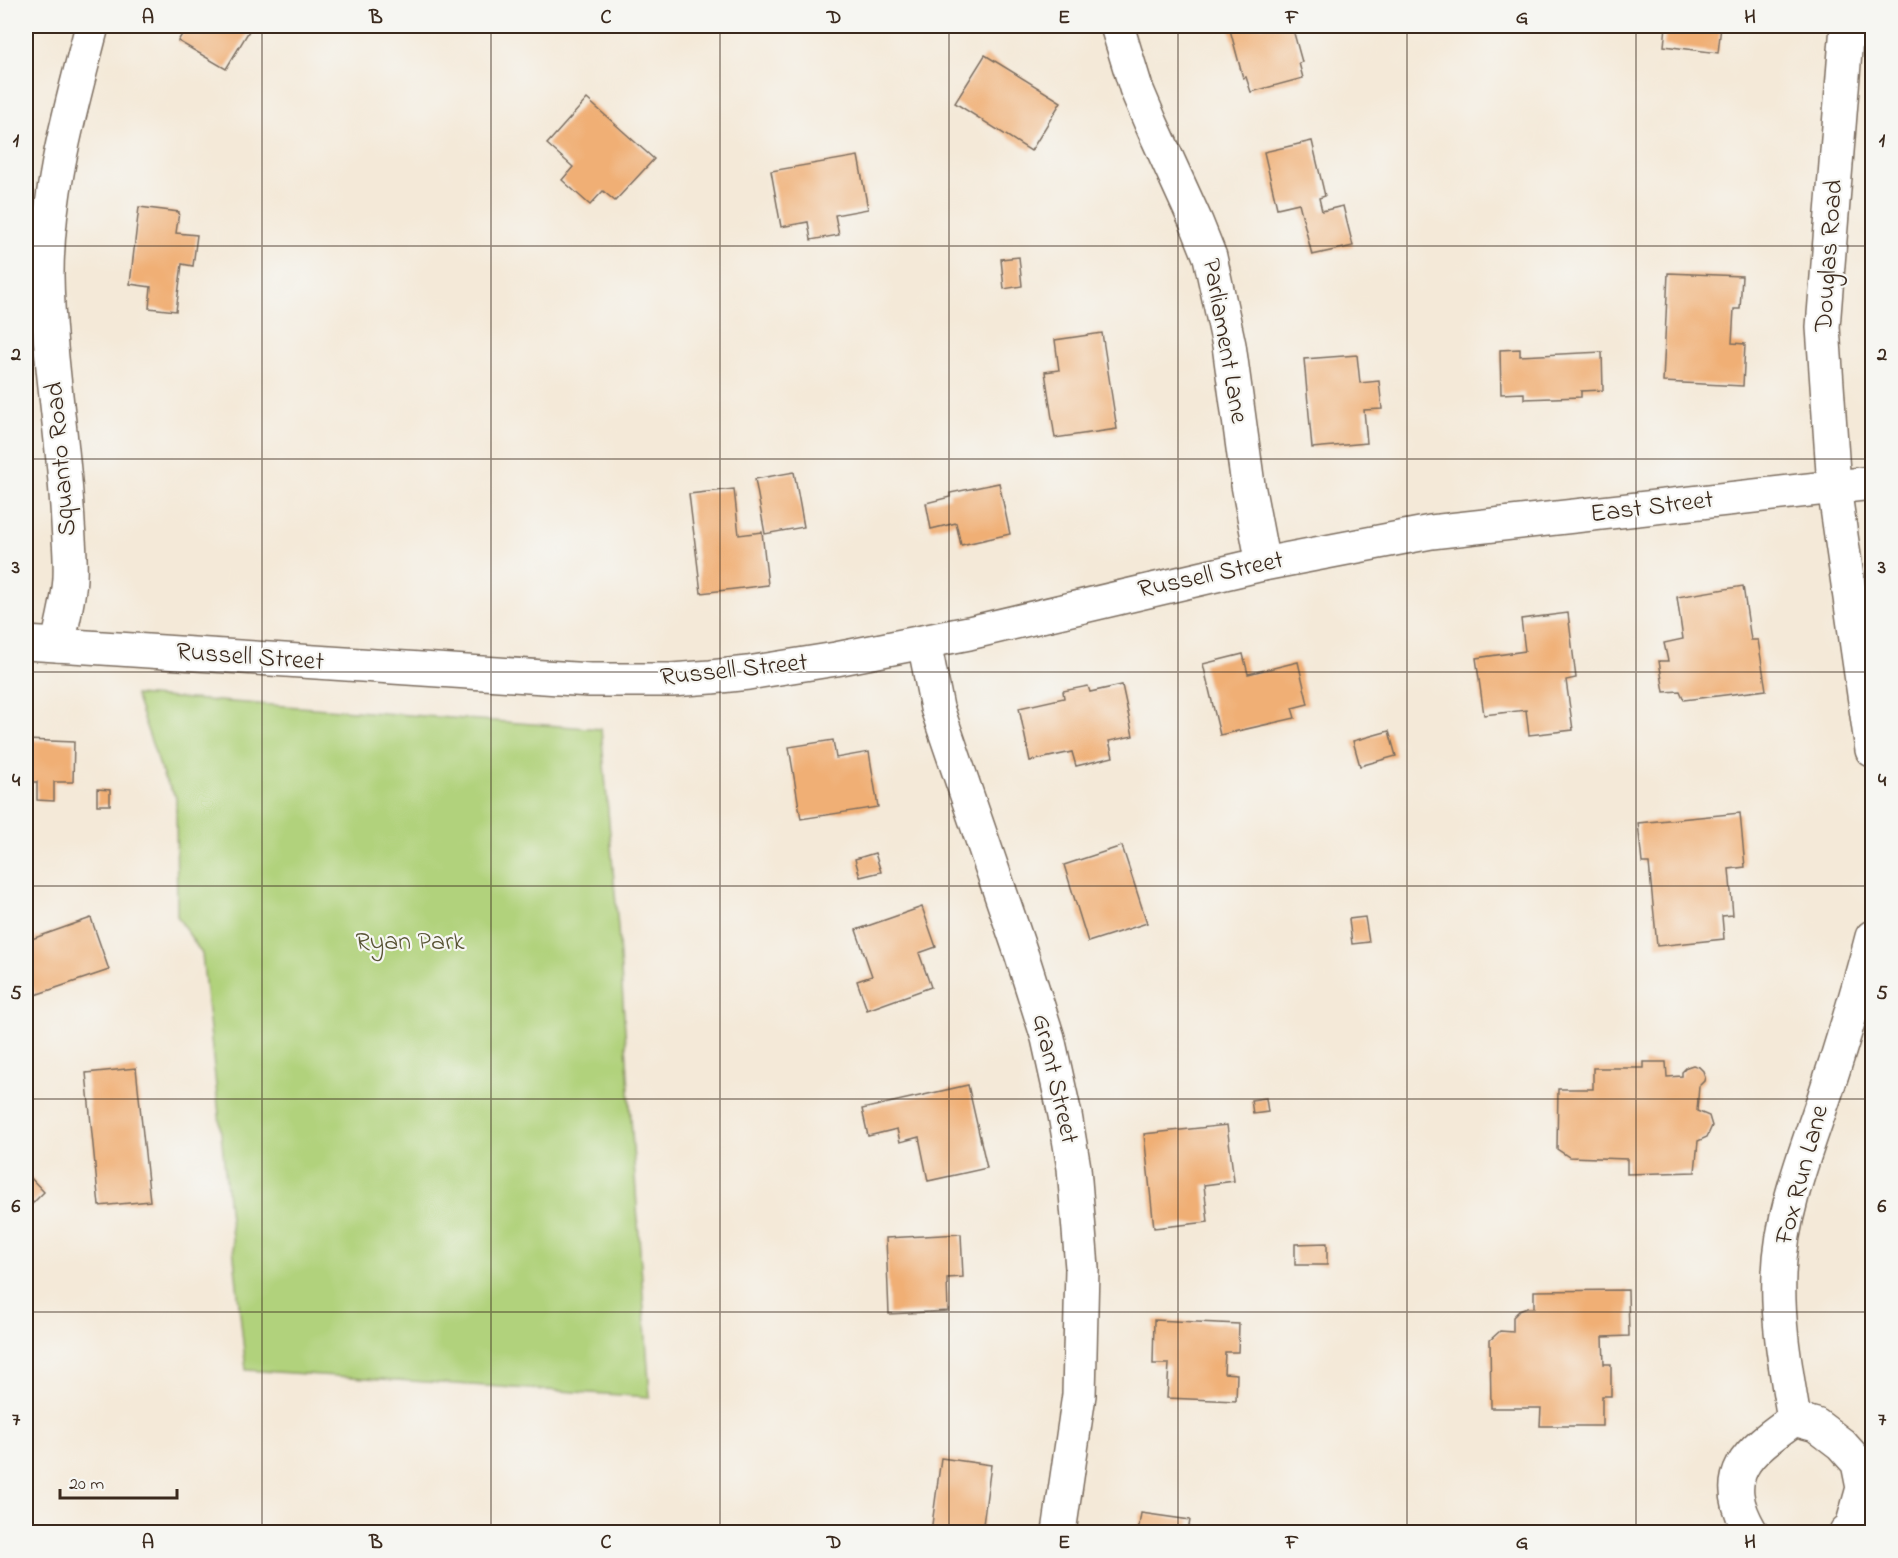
<svg xmlns="http://www.w3.org/2000/svg" width="1898" height="1558" viewBox="0 0 1898 1558" font-family="'Indie Flower',sans-serif">
<rect width="100%" height="100%" fill="#f6f6f2"/>
<filter id="ink" filterUnits="userSpaceOnUse"><feTurbulence type="fractalNoise" baseFrequency=".0167" numOctaves="2"/><feDisplacementMap in="SourceGraphic" scale="12" xChannelSelector="R" yChannelSelector="G"/><feConvolveMatrix kernelMatrix="1 2 1 2 8 2 1 2 1" color-interpolation-filters="sRGB"/></filter>
<filter id="wash" filterUnits="userSpaceOnUse"><feTurbulence type="fractalNoise" baseFrequency=".008" numOctaves="4" result="noise"/><feDisplacementMap in="SourceGraphic" scale="24" xChannelSelector="R" yChannelSelector="G"/><feGaussianBlur stdDeviation="1.35" result="paint"/><feColorMatrix in="noise" values="0 0 0 0 0 0 0 0 0 0 0 0 0 0 0 0 0 1.4 0 .05"/><feComposite in="paint" operator="in"/></filter>
<g filter="url(#wash)">
<rect width="100%" height="100%" fill="#f4e9d8"/>
<polygon fill="#b1d27b" stroke="#767e4c" stroke-width="1.5" points="135,695 601,729 618,928 650,1397 246,1370 202,954 177,916 176,797 164,778"/>
<g id="blocks">
<g fill="#f0af75">
<polygon points="187,26 252,26 226,69 178,41"/>
<polygon points="1229,26 1292,26 1302,62 1299,63 1303,78 1251,92 1246,77 1243,78"/>
<polygon points="1666,26 1721,26 1718,53 1664,46"/>
<polygon points="985,55 1061,102 1031,151 955,103"/>
<polygon points="587,99 654,159 615,201 603,191 590,205 562,180 573,167 547,144"/>
<polygon points="1312,141 1325,196 1319,198 1322,211 1343,206 1353,246 1312,255 1299,203 1277,208 1264,152"/>
<polygon points="858,156 868,209 835,215 839,235 811,240 808,222 781,227 771,171"/>
<polygon points="139,207 179,212 176,233 197,235 193,266 182,264 176,311 149,308 151,287 130,284"/>
<polygon points="1019,257 1022,286 1004,289 1001,259"/>
<polygon points="1668,273 1742,276 1740,309 1734,309 1732,343 1745,344 1743,386 1663,382"/>
<polygon points="1102,333 1117,429 1055,438 1045,372 1059,370 1055,340"/>
<polygon points="1520,349 1520,356 1602,352 1603,390 1581,391 1581,397 1524,399 1524,393 1501,394 1500,350"/>
<polygon points="1357,355 1360,383 1379,381 1382,409 1364,410 1367,443 1312,448 1304,359"/>
<polygon points="794,472 804,527 765,534 755,479"/>
<polygon points="999,483 1010,534 961,545 956,523 931,529 926,503 950,497 950,493"/>
<polygon points="734,489 739,535 762,532 768,585 701,593 689,494"/>
<polygon points="1743,586 1751,640 1758,640 1766,690 1684,700 1680,691 1664,692 1659,661 1668,661 1664,643 1683,639 1677,597"/>
<polygon points="1568,613 1576,678 1566,680 1573,730 1529,735 1526,710 1484,715 1476,658 1525,651 1521,619"/>
<polygon points="1243,654 1248,674 1298,662 1308,704 1292,708 1295,718 1220,735 1203,664"/>
<polygon points="1122,685 1133,736 1109,741 1113,757 1076,766 1072,752 1030,761 1019,708 1064,698 1063,691 1088,686 1090,692"/>
<polygon points="1389,731 1396,756 1360,766 1353,741"/>
<polygon points="26,740 74,742 73,782 54,782 54,801 37,800 37,782 26,782"/>
<polygon points="833,740 836,758 869,752 878,807 801,819 789,747"/>
<polygon points="97,789 110,790 110,805 97,805"/>
<polygon points="1740,813 1745,867 1729,869 1733,915 1722,916 1724,939 1657,946 1649,863 1642,863 1638,823"/>
<polygon points="1122,846 1147,923 1088,942 1064,865"/>
<polygon points="875,853 881,872 860,877 855,859"/>
<polygon points="922,907 936,947 919,953 931,987 867,1010 857,981 872,976 856,930"/>
<polygon points="1365,917 1369,942 1352,944 1349,919"/>
<polygon points="91,918 109,970 35,995 26,968 26,941"/>
<polygon points="1644,1062 1666,1062 1667,1077 1682,1076 1682,1072 1687,1067 1693,1065 1699,1067 1703,1071 1705,1077 1704,1081 1699,1086 1697,1111 1709,1116 1712,1126 1707,1137 1698,1141 1695,1172 1627,1174 1627,1159 1569,1157 1557,1149 1558,1089 1593,1089 1593,1068 1644,1068"/>
<polygon points="136,1068 150,1201 99,1206 86,1073"/>
<polygon points="968,1085 987,1168 928,1181 919,1137 900,1142 897,1129 868,1136 862,1109"/>
<polygon points="1266,1098 1268,1112 1253,1114 1251,1100"/>
<polygon points="1227,1125 1234,1181 1204,1185 1208,1222 1154,1228 1144,1134"/>
<polygon points="28,1175 44,1192 26,1210 26,1177"/>
<polygon points="961,1234 963,1277 947,1278 948,1311 889,1314 886,1238"/>
<polygon points="1327,1243 1327,1265 1295,1265 1295,1244"/>
<polygon points="1628,1290 1629,1336 1603,1337 1604,1364 1611,1364 1611,1396 1602,1396 1602,1426 1540,1426 1541,1408 1491,1408 1490,1340 1500,1331 1513,1332 1513,1317 1519,1311 1527,1308 1534,1308 1534,1291"/>
<polygon points="1154,1320 1239,1324 1238,1352 1225,1352 1224,1373 1237,1374 1236,1401 1167,1398 1169,1364 1153,1364"/>
<polygon points="941,1458 991,1465 982,1532 931,1532"/>
<polygon points="1141,1513 1190,1520 1188,1532 1138,1532"/>
</g>
</g>
</g>
<g filter="url(#ink)">
<use href="#blocks" fill-opacity="0" stroke="#7c6d5f" stroke-width="1.5"/>
<g fill="none" stroke-linecap="round" stroke-linejoin="round">
<g stroke="#7c6d5f" stroke-width="36">
<g id="minor">
<polyline points="1117,26 1136,88 1150,121 1196,222 1210,257 1229,345 1248,485 1263,564"/>
<polyline points="1847,26 1823,327 1834,487 1872,750"/>
<polyline points="924,642 937,708 1022,956 1048,1038 1065,1115 1074,1168 1082,1268 1079,1395 1059,1532"/>
<path d="M58 645C62 623 69 600 70 578 71 560 69 541 68 523 64 440 48 358 47 275 47 189 71 108 92 26"/>
<path d="M1794 1419C1786 1370 1777 1323 1779 1274 1781 1214 1805 1154 1824 1098 1842 1044 1858 991 1872 937"/>
<polyline points="1794,1419 1816,1425 1841,1444 1858,1463 1863,1488 1852,1527 1846,1532"/>
<path d="M1751 1532C1717 1474 1748 1452 1794 1419"/>
</g>
</g>
<g stroke="#7c6d5f" stroke-width="36">
<polyline id="tertiary" points="26,643 590,680 672,680 711,677 748,673 836,659 969,633 1263,564 1431,532 1872,483"/>
</g>
<use href="#minor" stroke="#fff" stroke-width="33"/>
<use href="#tertiary" stroke="#fff" stroke-width="33"/>
</g>
</g>
<path fill="none" stroke="#3b2a1e" stroke-width="1.5" stroke-opacity="0.55" d="M262 26V1532M491 26V1532M720 26V1532M949 26V1532M1178 26V1532M1407 26V1532M1636 26V1532M26 246H1872M26 459H1872M26 672H1872M26 886H1872M26 1099H1872M26 1312H1872"/>
<g text-anchor="middle" dominant-baseline="central" stroke-width="4.5" stroke-linejoin="round" paint-order="stroke">
<g font-size="26" fill="#3b2a1e" stroke="#f6f6f2">
<text transform="translate(1830 256) rotate(-86)">Douglas Road</text>
<text transform="translate(1224 341) rotate(80)">Parliament Lane</text>
<text transform="translate(62 459) rotate(-95)">Squanto Road</text>
<text transform="translate(1652 508) rotate(-7)">East Street</text>
<text transform="translate(1211 576) rotate(-12)">Russell Street</text>
<text transform="translate(250 658) rotate(4)">Russell Street</text>
<text transform="translate(734 671) rotate(-6)">Russell Street</text>
<text transform="translate(1054 1079) rotate(77)">Grant Street</text>
<text transform="translate(1803 1175) rotate(-75)">Fox Run Lane</text>
</g>
<g font-size="26" fill="#585435" stroke="#f6f6f2">
<text x="410" y="943">Ryan Park</text>
</g>
</g>
<rect width="1898" height="1558" fill="none" stroke="#f6f6f2" stroke-width="66"/>
<path d="M60 1489v9h117v-9" fill="none" stroke="#3b2a1e" stroke-width="3"/>
<text x="69" y="1489" font-size="18" fill="#3b2a1e" stroke="#f6f6f2" stroke-width="4.5" paint-order="stroke">20 m</text>
<rect x="33" y="33" width="1832" height="1492" fill="none" stroke="#3b2a1e" stroke-width="2"/>
<g font-size="20" text-anchor="middle" font-weight="bold" fill="#3b2a1e">
<text x="148" y="23">A</text>
<text x="376" y="23">B</text>
<text x="606" y="23">C</text>
<text x="834" y="23">D</text>
<text x="1064" y="23">E</text>
<text x="1292" y="23">F</text>
<text x="1522" y="23">G</text>
<text x="1750" y="23">H</text>
<text x="16" y="146">1</text>
<text x="1882" y="146">1</text>
<text x="16" y="360">2</text>
<text x="1882" y="360">2</text>
<text x="16" y="573">3</text>
<text x="1882" y="573">3</text>
<text x="16" y="786">4</text>
<text x="1882" y="786">4</text>
<text x="16" y="999">5</text>
<text x="1882" y="999">5</text>
<text x="16" y="1212">6</text>
<text x="1882" y="1212">6</text>
<text x="16" y="1425">7</text>
<text x="1882" y="1425">7</text>
<text x="148" y="1548">A</text>
<text x="376" y="1548">B</text>
<text x="606" y="1548">C</text>
<text x="834" y="1548">D</text>
<text x="1064" y="1548">E</text>
<text x="1292" y="1548">F</text>
<text x="1522" y="1548">G</text>
<text x="1750" y="1548">H</text>
</g>
</svg>
